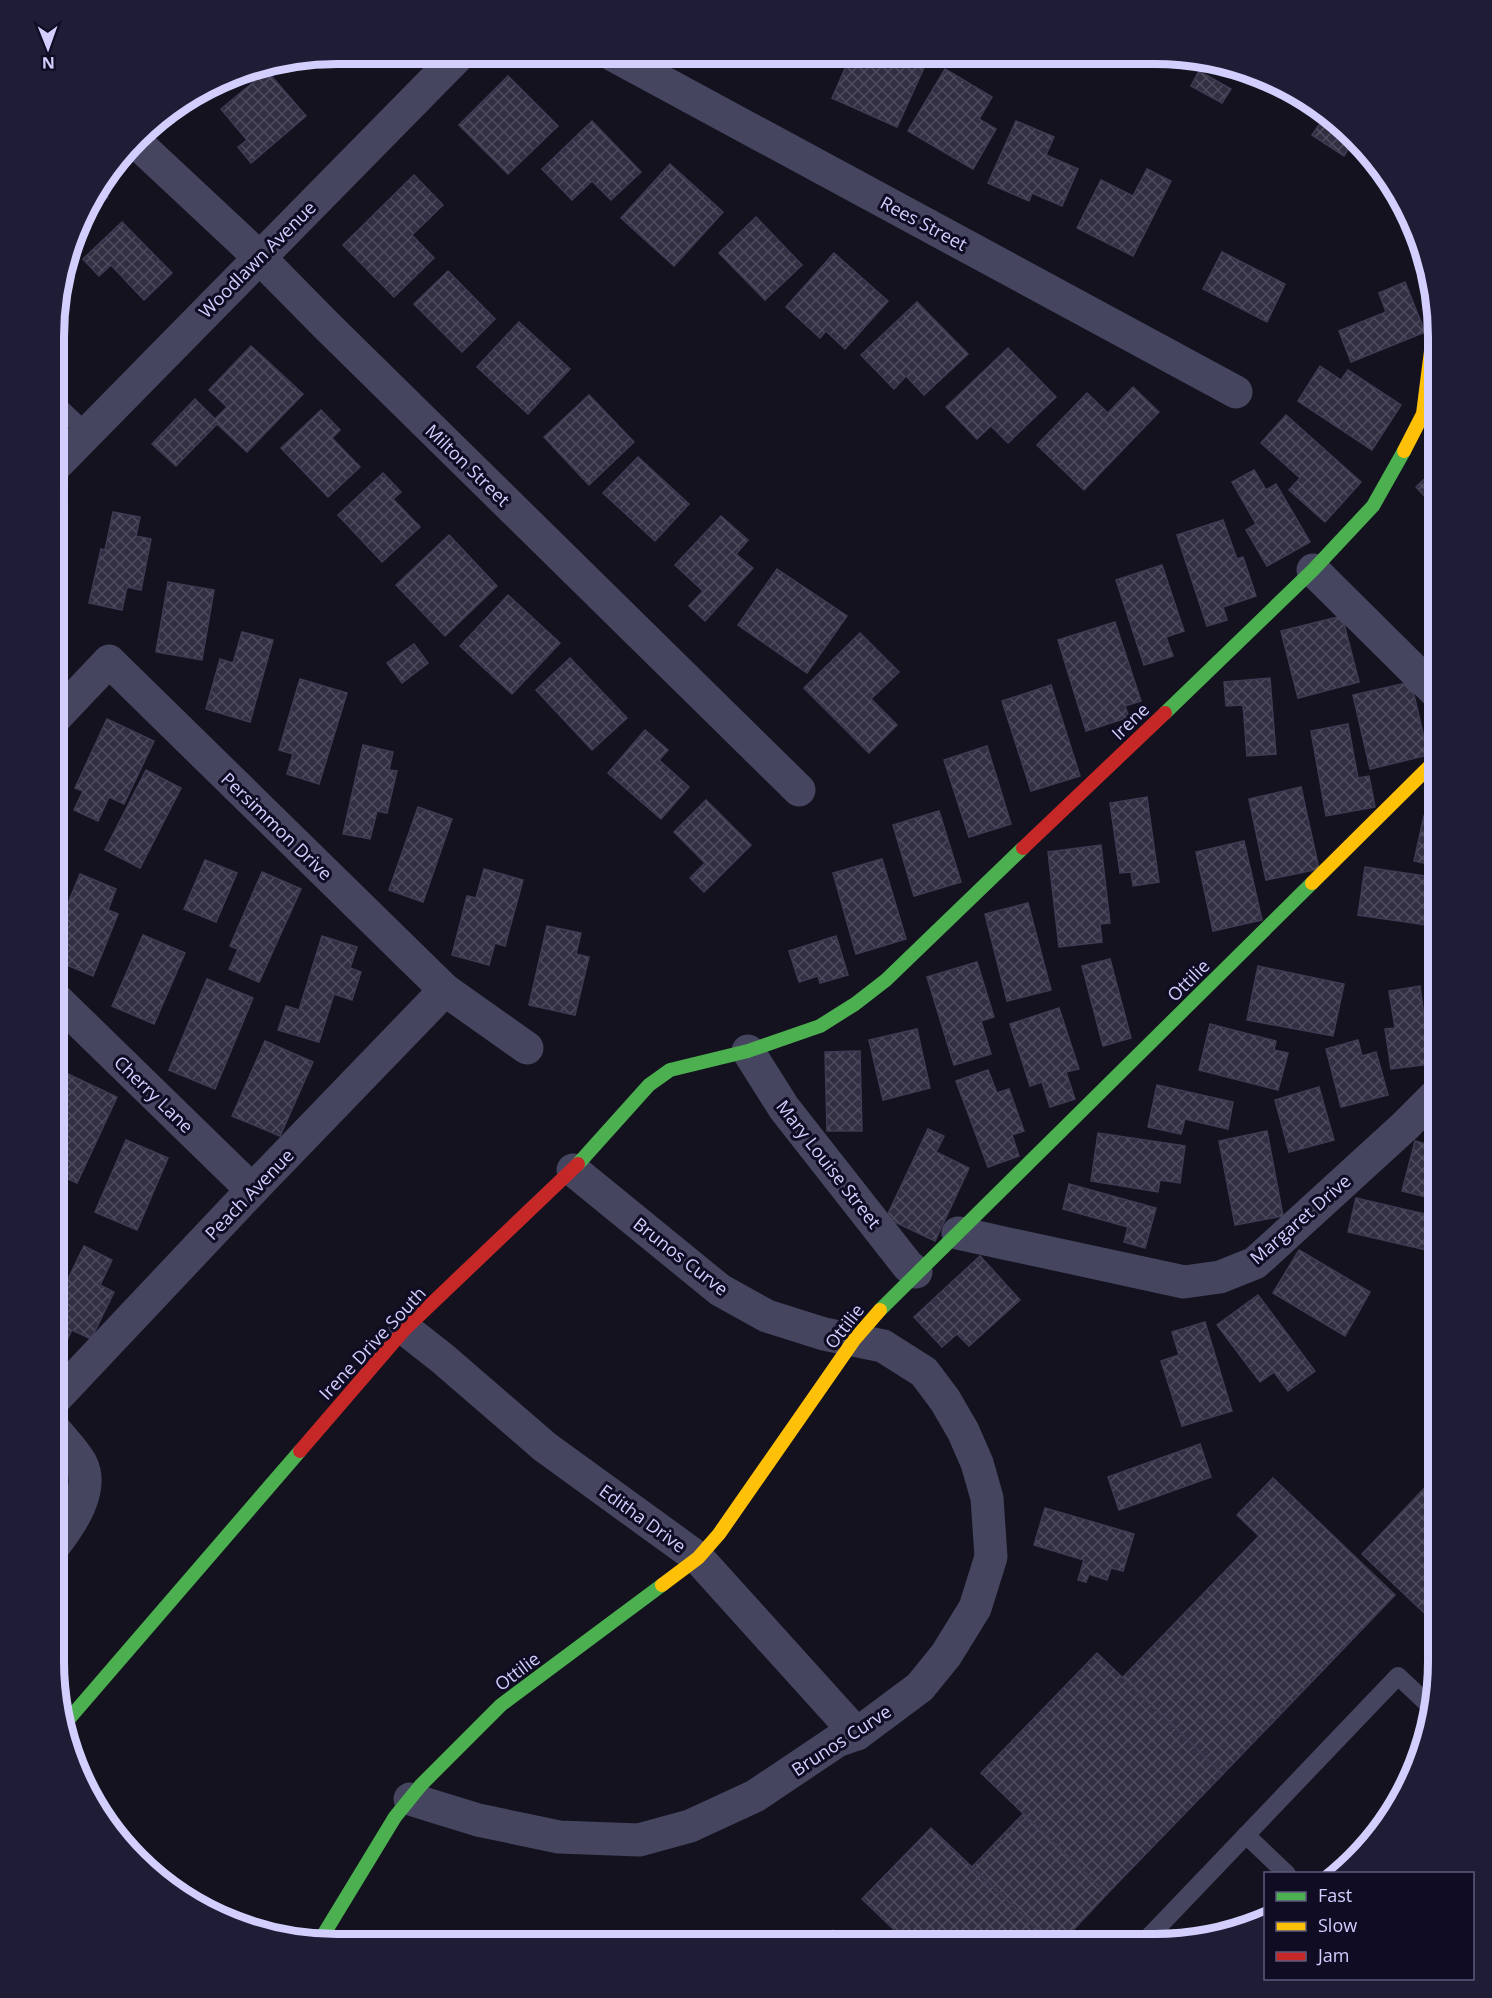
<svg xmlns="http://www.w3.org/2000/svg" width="1492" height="1998" viewBox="0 0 1492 1998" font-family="'Open Sans',sans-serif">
<defs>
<pattern id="building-cross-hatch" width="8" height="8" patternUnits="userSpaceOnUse" patternTransform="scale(1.5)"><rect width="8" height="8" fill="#312f41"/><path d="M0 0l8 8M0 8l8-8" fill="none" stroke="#4e4c5e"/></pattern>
</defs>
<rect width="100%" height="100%" fill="#13121e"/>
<g fill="url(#building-cross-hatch)" stroke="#3e3b53" stroke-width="1.5">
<polygon points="771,55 788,55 784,63"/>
<polygon points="851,55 916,56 927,61 897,127 832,98"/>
<polygon points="1237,68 1263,75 1285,88 1280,98 1234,74"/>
<polygon points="945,69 992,97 979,119 996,129 973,169 908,131"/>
<polygon points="267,71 306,116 251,163 238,147 247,140 221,109"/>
<polygon points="1199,71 1231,89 1222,103 1191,86"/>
<polygon points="508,76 558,126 508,174 459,125"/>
<polygon points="1327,113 1352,143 1344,156 1312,135"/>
<polygon points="592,121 641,172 611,200 592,181 572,200 542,169"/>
<polygon points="1016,121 1054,137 1046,155 1078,169 1062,206 1032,193 1029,201 988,183"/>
<polygon points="670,164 723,212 674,266 621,218"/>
<polygon points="1147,169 1171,181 1133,256 1077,228 1101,180 1133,196"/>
<polygon points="414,175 443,205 412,235 434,258 394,297 343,245"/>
<polygon points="98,188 108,197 83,222 92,196"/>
<polygon points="756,217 802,265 765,300 719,253"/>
<polygon points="122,222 172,273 144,300 111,265 99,276 83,259"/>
<polygon points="1222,252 1285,284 1267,322 1203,289"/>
<polygon points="834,253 888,301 845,349 826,331 820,338 786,307"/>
<polygon points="448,271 495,319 462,352 414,304"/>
<polygon points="1405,282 1425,332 1351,362 1339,331 1386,312 1379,293"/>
<polygon points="917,302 968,354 924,395 906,376 894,389 861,355"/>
<polygon points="519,322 570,369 528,414 477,367"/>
<polygon points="251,346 303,394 247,452 217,424 176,466 152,444 195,399 215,419 227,407 209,390"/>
<polygon points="1008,348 1056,397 1008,443 991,426 977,439 946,407"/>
<polygon points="1320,366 1341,380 1348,370 1401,405 1372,450 1298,401"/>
<polygon points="1133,387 1159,412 1084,490 1037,445 1087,393 1108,413"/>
<polygon points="589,395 634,442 589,485 544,437"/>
<polygon points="321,410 340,430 332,438 360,467 328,497 281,448"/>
<polygon points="1286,415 1361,482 1325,522 1289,490 1300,478 1261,443"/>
<polygon points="638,457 689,504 655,541 603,493"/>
<polygon points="1438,466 1438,508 1437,509 1416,487"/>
<polygon points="1254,470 1266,490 1276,484 1310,542 1267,566 1246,530 1256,524 1232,482"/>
<polygon points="383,473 401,492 393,499 420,527 382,562 338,515"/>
<polygon points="113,512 140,517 136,536 151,539 141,590 127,587 122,610 89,603 101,549 105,550"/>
<polygon points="721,516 748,540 736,554 753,568 705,621 689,606 703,591 675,565"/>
<polygon points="1223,520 1237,559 1243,557 1256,596 1223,607 1227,620 1207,626 1177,535"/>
<polygon points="449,535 497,586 445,636 396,585"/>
<polygon points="1162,565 1184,631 1166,637 1173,656 1144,665 1116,580"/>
<polygon points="777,569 847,616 807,673 738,625"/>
<polygon points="168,582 214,590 202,660 156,652"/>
<polygon points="508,595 560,643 512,694 460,646"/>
<polygon points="1342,616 1359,682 1298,698 1281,631"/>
<polygon points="1115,622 1141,701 1125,706 1129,717 1086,731 1058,640"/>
<polygon points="56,623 61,645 56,646"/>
<polygon points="242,632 273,640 250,722 206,709 220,659 233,663"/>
<polygon points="860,633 899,672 871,699 897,725 869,753 804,688"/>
<polygon points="414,644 428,663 402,683 387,663"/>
<polygon points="570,658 627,718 592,750 536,690"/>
<polygon points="1270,678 1276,754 1247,756 1243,705 1226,706 1224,682"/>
<polygon points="300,679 347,693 319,784 287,774 293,754 279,750"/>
<polygon points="1411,682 1428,755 1370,769 1353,695"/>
<polygon points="1051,685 1080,776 1031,791 1002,701"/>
<polygon points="107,719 154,741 124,804 109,797 98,821 74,810 83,791 75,788"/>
<polygon points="1348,724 1358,778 1369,776 1375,807 1326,816 1311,731"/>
<polygon points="645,730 668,750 659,760 689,787 661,819 608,773"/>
<polygon points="363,745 393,752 389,770 397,771 387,813 377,811 370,839 343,834"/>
<polygon points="987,746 1011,824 969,837 944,760"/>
<polygon points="146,770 181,788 140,868 105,850"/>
<polygon points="1301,787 1319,869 1266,880 1249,799"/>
<polygon points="1147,797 1159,882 1133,886 1131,872 1120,873 1110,803"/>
<polygon points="706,800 751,845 704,892 690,878 705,863 674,832"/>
<polygon points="418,807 452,819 423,902 389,890"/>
<polygon points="939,811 961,882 914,896 893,825"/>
<polygon points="1424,816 1438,819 1438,866 1414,861"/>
<polygon points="1244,841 1262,920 1213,931 1196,852"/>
<polygon points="1101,845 1110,923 1100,924 1102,942 1059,947 1048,852"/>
<polygon points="882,859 906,939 856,954 833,873"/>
<polygon points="205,860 237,873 216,922 184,909"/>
<polygon points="1365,867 1431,877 1430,888 1438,889 1438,913 1428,911 1426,925 1358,915"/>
<polygon points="484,869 523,880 505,946 495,943 489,965 452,955 467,896 476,898"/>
<polygon points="262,872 301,889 259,982 229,969 238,949 230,946"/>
<polygon points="80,874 116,889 108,910 118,914 93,976 55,960 55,935"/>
<polygon points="1028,903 1051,990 1007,1001 985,914"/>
<polygon points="547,926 581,933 576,954 589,957 575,1015 529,1005"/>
<polygon points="1438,932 1438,960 1430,935"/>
<polygon points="143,935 185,953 154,1024 112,1006"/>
<polygon points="322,936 357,947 350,968 361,972 352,1000 334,994 319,1042 278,1030 286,1006 299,1010"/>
<polygon points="836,936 848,975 820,983 818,976 799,982 789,951"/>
<polygon points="1110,959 1131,1038 1103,1046 1082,966"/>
<polygon points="977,962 994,1017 981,1021 991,1054 954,1065 927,977"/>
<polygon points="1258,966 1344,984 1333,1036 1247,1020"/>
<polygon points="207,979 253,998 215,1089 169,1070"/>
<polygon points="1420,986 1430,1064 1391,1069 1385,1029 1395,1028 1389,991"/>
<polygon points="1059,1008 1079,1069 1066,1072 1075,1099 1050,1107 1042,1082 1030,1086 1010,1024"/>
<polygon points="1210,1024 1276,1041 1274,1050 1288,1053 1278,1090 1199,1070"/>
<polygon points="917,1029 930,1088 883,1100 869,1040"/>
<polygon points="1358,1040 1362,1056 1376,1052 1388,1095 1341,1107 1326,1049"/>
<polygon points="265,1041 313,1062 280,1136 232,1116"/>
<polygon points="860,1051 862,1131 827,1131 825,1052"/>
<polygon points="988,1070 997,1093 1009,1089 1024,1131 1012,1135 1019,1156 988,1167 956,1081"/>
<polygon points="68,1074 117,1097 77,1183 55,1173 55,1103"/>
<polygon points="1157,1085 1233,1102 1228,1129 1185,1119 1181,1134 1148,1127"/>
<polygon points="1319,1087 1334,1140 1289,1152 1275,1100"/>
<polygon points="928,1129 944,1136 936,1152 969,1168 935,1241 886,1218"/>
<polygon points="1267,1131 1283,1216 1235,1225 1219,1141"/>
<polygon points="1098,1133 1185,1146 1180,1183 1160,1180 1158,1192 1091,1181"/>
<polygon points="126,1140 168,1158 137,1230 95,1212"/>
<polygon points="1415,1141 1438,1147 1438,1200 1402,1191"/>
<polygon points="1069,1184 1156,1208 1145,1248 1124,1242 1128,1227 1063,1209"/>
<polygon points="1356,1198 1438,1217 1431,1251 1348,1232"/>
<polygon points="84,1246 112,1260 100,1285 114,1292 91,1339 72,1330 59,1356 55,1354 55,1306"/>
<polygon points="1299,1250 1370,1292 1345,1336 1273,1293"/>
<polygon points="980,1256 1020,1300 969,1346 957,1334 942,1347 914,1317"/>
<polygon points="1258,1295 1315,1371 1288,1391 1274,1372 1260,1382 1217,1325"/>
<polygon points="1205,1322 1232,1411 1182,1426 1161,1361 1179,1355 1172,1332"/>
<polygon points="1200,1444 1211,1477 1119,1510 1108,1477"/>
<polygon points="1437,1475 1437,1625 1362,1554"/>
<polygon points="1273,1478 1395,1595 1223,1774 1122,1678 1259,1536 1237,1515"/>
<polygon points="1045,1508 1134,1534 1123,1571 1111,1568 1107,1580 1089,1574 1086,1582 1078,1580 1084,1560 1034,1545"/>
<polygon points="1097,1653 1223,1774 1107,1894 981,1773"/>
<polygon points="1023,1814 1107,1894 1060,1944 1053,1944 972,1867"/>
<polygon points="931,1828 972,1867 1053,1944 908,1943 862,1899"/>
<polygon points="833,1930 847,1943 820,1943"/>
</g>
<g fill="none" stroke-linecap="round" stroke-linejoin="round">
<g stroke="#454560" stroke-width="18">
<polyline points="56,404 87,433"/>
<polyline points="1246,1835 1287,1874"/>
<polyline points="1142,1944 1398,1676 1432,1708"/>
</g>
<g stroke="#454560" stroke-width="33">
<polyline points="613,55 1236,392"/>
<polyline points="136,142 259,257 326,325 799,790"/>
<polyline points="56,465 460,54"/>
<polyline points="1313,570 1438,694"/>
<polyline points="56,717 109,661 445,990 527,1048"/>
<polyline points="55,998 252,1190"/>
<polyline points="748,1051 784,1108 908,1266 916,1272"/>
<polyline points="958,1233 1184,1282 1220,1277 1255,1263 1405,1126 1438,1093"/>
<polyline points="405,1329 442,1358 545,1447 698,1558 857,1734"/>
<polyline points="54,1400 252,1190 445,990"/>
<path d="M54 1546C70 1525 95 1490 81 1463 74 1451 63 1440 54 1429"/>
<polyline points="410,1799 478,1820 559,1837 639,1840 690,1826 755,1796 837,1741 857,1734 920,1687 946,1655 975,1608 991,1557 987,1498 977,1463 963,1431 945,1400 924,1372 883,1346 824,1334 767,1316 720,1290 573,1170"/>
</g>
<g stroke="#4caf50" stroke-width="14">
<polyline points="1165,713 1313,570 1373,506 1404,451"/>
<polyline points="578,1164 649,1085 670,1070 748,1051 820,1026 855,1004 886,980 1023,848"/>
<polyline points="880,1310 1312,883"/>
<polyline points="68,1720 300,1451"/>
<polyline points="319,1942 395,1817 421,1785 501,1705 662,1585"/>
</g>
<g stroke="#ffc107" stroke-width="14">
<polyline points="1404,451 1423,414 1431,351 1437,333"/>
<polyline points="1312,883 1438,758"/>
<polyline points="662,1585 698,1558 719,1534 854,1340 880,1310"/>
</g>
<g stroke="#c62828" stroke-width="14">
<polyline points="1023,848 1165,713"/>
<polyline points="300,1451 405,1329 578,1164"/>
</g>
</g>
<g text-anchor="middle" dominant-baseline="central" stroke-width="6" stroke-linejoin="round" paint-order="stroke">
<g font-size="18" fill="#d2cfff" stroke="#0f0c24">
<text transform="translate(924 223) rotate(28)">Rees Street</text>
<text transform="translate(257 259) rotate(-45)">Woodlawn Avenue</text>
<text transform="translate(468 465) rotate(44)">Milton Street</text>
<text transform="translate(1130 721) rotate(-44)">Irene</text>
<text transform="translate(277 826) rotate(44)">Persimmon Drive</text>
<text transform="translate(1188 980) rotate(-45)">Ottilie</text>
<text transform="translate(154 1094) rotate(44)">Cherry Lane</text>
<text transform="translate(829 1164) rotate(52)">Mary Louise Street</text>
<text transform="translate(249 1194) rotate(-46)">Peach Avenue</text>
<text transform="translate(1300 1219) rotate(-41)">Margaret Drive</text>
<text transform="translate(681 1256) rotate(38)">Brunos Curve</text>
<text transform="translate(844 1326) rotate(-52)">Ottilie</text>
<text transform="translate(372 1343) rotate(-47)">Irene Drive South</text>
<text transform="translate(643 1518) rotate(36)">Editha Drive</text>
<text transform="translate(517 1671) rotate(-37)">Ottilie</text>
<text transform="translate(841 1740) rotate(-33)">Brunos Curve</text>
</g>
</g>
<path d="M0 0H1492V1998H0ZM337 64H1155A273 273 0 0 1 1428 337V1661A273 273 0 0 1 1155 1934H337A273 273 0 0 1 64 1661V337A273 273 0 0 1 337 64Z" fill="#1f1c36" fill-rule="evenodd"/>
<path fill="none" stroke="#d2cfff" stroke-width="8" d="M337 64H1155A273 273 0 0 1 1428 337V1661A273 273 0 0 1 1155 1934H337A273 273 0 0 1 64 1661V337A273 273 0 0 1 337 64Z"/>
<rect x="1264" y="1872" width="210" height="108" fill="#0f0c24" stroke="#5d5a7c" stroke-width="1.5"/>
<rect x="1276" y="1892" width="30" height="9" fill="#4caf50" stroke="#5d5a7c" stroke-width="1.5"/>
<text x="1318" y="1902" font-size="18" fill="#d2cfff">Fast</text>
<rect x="1276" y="1922" width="30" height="9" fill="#ffc107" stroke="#5d5a7c" stroke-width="1.5"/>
<text x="1318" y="1932" font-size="18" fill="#d2cfff">Slow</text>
<rect x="1276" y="1952" width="30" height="9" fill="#c62828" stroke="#5d5a7c" stroke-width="1.5"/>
<text x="1318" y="1962" font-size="18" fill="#d2cfff">Jam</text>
<g transform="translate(48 48) rotate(179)" stroke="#0f0c24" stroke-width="4.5" paint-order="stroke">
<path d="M0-4.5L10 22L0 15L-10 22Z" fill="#d2cfff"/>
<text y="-9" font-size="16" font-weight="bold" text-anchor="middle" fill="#d2cfff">N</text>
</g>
</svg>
